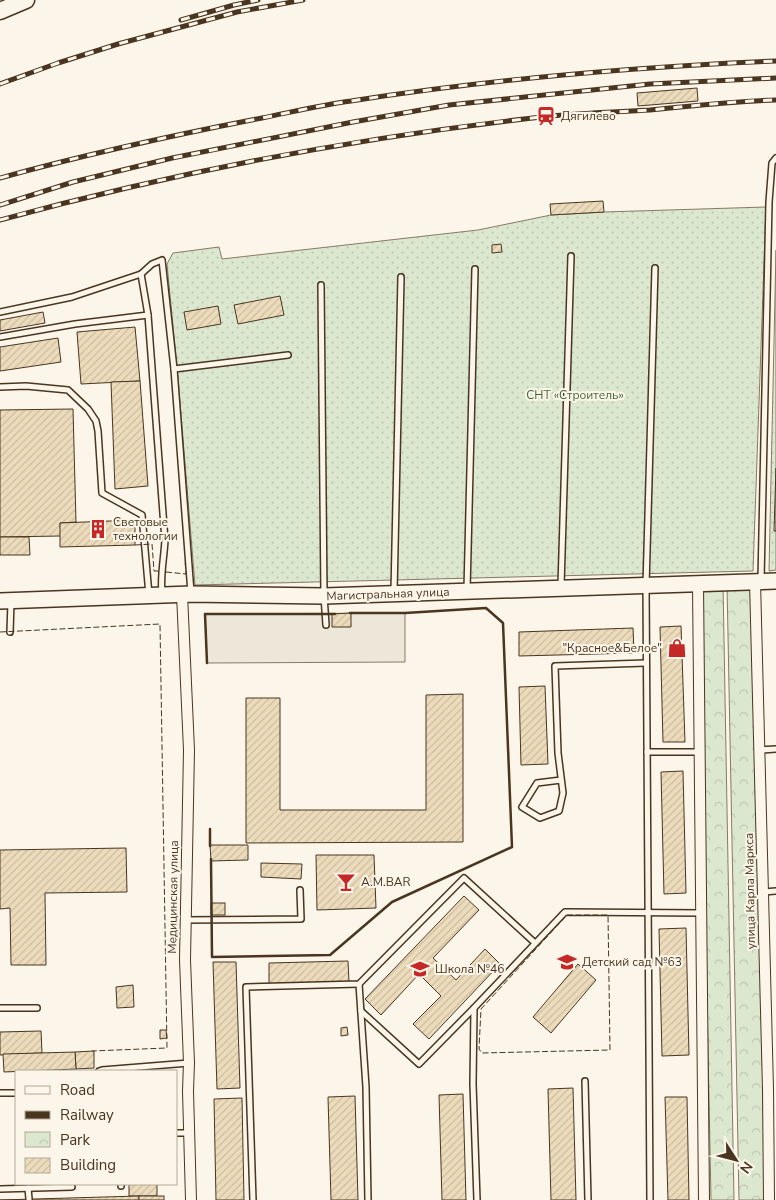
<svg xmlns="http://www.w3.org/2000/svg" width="776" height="1200" viewBox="0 0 776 1200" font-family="'Nunito Sans',sans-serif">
<defs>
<pattern id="grass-dots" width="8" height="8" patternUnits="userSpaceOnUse" patternTransform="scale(1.25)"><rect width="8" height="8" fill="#dce7d0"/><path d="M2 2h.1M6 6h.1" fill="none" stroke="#bec7b2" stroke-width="1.8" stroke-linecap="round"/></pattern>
<pattern id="park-crowns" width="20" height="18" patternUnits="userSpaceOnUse" patternTransform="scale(1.25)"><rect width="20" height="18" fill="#dce7d0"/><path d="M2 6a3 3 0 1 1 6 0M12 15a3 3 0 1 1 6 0" fill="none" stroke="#bec7b2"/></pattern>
<pattern id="building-hatch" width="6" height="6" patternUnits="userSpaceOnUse" patternTransform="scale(1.25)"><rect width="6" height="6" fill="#ecdcbc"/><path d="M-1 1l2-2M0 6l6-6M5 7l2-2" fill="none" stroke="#ccbda1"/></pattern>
</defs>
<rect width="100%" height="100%" fill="#fbf6e9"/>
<g fill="url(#grass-dots)" stroke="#887966">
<polygon points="766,207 753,571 195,585 178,378 167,264 173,253 219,247 222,259 478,230 551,215 604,212"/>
<polygon points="776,250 776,570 769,571"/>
</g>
<g fill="url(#park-crowns)" stroke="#887966">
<polygon points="723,584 734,1200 711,1200 699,585"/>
<polygon points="727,584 753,584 765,1200 739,1200"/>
</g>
<polygon fill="#ede7d9" stroke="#887966" points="405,613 405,662 207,663 205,614"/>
<g fill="url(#building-hatch)" stroke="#4a3520">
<polygon points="697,88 698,101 638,106 637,93"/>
<polygon points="603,201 604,212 551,215 550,204"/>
<polygon points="501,244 502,252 492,253 492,245"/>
<polygon points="280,296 284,315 238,324 234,305"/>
<polygon points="218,306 221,324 187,330 184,312"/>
<polygon points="43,312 45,323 0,331 0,320"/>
<polygon points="135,327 140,381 81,384 77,332"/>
<polygon points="58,338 61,362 0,371 0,347"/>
<polygon points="140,381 148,486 115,489 111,382"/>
<polygon points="73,409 76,522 60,523 61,536 0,537 0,410"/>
<polygon points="776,468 776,531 774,531"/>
<polygon points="135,520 135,545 60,547 60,523"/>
<polygon points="0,537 29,537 30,555 0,555"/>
<polygon points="351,613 351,627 332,627 332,614"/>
<polygon points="681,626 685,742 663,742 660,627"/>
<polygon points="633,628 634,653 519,656 519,632"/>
<polygon points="545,686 548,764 521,765 519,687"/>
<polygon points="463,694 463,842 246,843 246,698 280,698 280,810 426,810 426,695"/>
<polygon points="683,771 686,893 664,894 661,772"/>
<polygon points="210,845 248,845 248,860 211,861"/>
<polygon points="126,848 127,892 45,893 46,965 11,965 10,908 0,909 0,850"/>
<polygon points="316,855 374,855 376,908 317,910"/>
<polygon points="261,863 302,864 301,879 261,877"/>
<polygon points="464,896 479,910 433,958 456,980 485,949 500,964 429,1039 413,1024 441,996 419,974 381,1015 365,999"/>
<rect x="211" y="903" width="14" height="12"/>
<polygon points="686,928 689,1055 662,1056 659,929"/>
<polygon points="348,961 349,982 269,984 269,963"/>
<polygon points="213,962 236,962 240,1088 217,1089"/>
<polygon points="578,964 596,980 551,1033 533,1017"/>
<polygon points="133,985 134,1007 117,1008 116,987"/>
<polygon points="347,1027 348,1035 341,1036 341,1028"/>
<polygon points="160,1030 166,1030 167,1038 160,1039"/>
<polygon points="41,1031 42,1053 0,1055 0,1032"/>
<polygon points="94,1051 94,1068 76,1069 75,1052"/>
<polygon points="75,1052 76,1069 4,1072 3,1054"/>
<polygon points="573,1088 576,1200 551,1200 548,1089"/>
<polygon points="463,1094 466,1200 442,1200 439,1095"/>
<polygon points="355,1096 358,1200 331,1200 328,1097"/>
<polygon points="665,1097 687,1097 689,1200 668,1200"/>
<polygon points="242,1098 244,1200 216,1200 214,1099"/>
<rect x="129" y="1184" width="28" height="12"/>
<polygon points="139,1196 139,1200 0,1200"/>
<rect x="139" y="1196" width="25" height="4"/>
</g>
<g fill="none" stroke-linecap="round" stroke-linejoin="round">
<g stroke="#4a3520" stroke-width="8">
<g id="lane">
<polyline points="321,285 324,596 326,625"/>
<polyline points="0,312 72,297 141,274"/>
<polyline points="0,337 75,324 148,315"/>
<polyline points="0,387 26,386 68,390 88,409 96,421 98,431 102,493 142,515 149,595"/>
<polyline points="761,580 769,202 772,163 776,158"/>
<polyline points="561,586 571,256"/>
<polyline points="467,590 475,269"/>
<polyline points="394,592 401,277"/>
<polyline points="191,593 174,369 288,355"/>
<path d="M162 594C160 576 164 559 165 540L148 315 141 274 152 264 162 260 174 369"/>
<polyline points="10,632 11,602"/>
<polyline points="760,750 776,749"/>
<polyline points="647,752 699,752"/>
<polyline points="561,780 537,783 522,807 540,818 559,811 563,793 558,753 555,666 646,663"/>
<polyline points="763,892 776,891"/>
<polyline points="185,920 301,919 300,890"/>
<polyline points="359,984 366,1087 368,1200"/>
<polyline points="0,1008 37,1008"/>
<polyline points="361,1011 419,1064 474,1008"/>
<polyline points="99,1071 102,1070 189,1063"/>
<polyline points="585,1081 588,1200"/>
<polyline points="0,1093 16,1093"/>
<polyline points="176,1133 189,1133"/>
<polyline points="121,1184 121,1186"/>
<polyline points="28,1188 29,1199"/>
<polyline points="0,1189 72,1187"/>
<polyline points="253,1200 246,987 359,984 464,878 535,943"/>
<polyline points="477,1200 473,1084 474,1008 565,912 701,913"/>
<polyline points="650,1200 646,586 655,268"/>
</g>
</g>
<g stroke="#4a3520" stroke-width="12">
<g id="street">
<polyline points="755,581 768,1089 769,1200"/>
<polyline points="698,584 704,1200"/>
<polyline points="182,594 189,750 185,960 189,1063 188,1091 191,1200"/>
</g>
</g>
<g stroke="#4a3520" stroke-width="18">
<polyline id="secondary" points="0,601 191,594 324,596 776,581"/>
</g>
<g stroke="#4a3520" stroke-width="19">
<polyline id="primary" points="0,11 26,0"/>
</g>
<use href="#lane" stroke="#fbf6e9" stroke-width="5"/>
<use href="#street" stroke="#fbf6e9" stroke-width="10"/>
<use href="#secondary" stroke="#fbf6e9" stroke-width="15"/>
<use href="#primary" stroke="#fbf6e9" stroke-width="16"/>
<g stroke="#4a3520" stroke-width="5">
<g id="rail">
<polyline points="181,20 234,5 258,0"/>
<polyline points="0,84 58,63 118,44 237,12 303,0"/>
<path d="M0 178C87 154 174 135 262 118 292 112 321 105 351 101 492 79 634 67 776 61"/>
<polyline points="0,205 73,182 172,158 353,122 449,105 650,84 776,78"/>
<path d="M0 220C180 171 365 136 551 116 584 113 617 112 650 110 692 106 734 101 776 100"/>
</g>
</g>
<use href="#rail" stroke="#fbf6e9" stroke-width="3" stroke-dasharray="9" stroke-linecap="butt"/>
<g stroke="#4a3520" stroke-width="1" stroke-dasharray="6 2.5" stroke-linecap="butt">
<polyline points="135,545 152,544 154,571 159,571"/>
<polyline points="166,572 186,574 185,560"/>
<polyline points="0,632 160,624 167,1048 92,1051"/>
<polygon points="567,915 608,915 610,1050 482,1053 479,1049 481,1009"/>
</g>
<g stroke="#4a3520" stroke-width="2.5">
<polyline points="207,663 205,614 335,614"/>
<polyline points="210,829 210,846"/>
<polyline points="211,859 212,957 330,955 392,902 512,847 503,623 486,608 405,613 350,613"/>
</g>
</g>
<defs>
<g id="station-bare" transform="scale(1.5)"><path d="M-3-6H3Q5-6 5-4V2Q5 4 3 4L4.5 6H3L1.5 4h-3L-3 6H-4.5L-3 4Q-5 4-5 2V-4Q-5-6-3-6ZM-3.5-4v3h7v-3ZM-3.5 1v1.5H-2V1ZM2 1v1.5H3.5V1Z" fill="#c62828" stroke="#fbf6e9" stroke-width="2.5" paint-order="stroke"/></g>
<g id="building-bare" transform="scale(1.5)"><path d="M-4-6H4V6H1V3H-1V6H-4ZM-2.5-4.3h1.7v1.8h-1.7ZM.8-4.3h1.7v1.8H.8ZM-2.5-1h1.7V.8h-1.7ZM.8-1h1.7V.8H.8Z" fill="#c62828" stroke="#fbf6e9" stroke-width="2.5" paint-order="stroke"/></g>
<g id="shop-bare" transform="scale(1.5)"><path d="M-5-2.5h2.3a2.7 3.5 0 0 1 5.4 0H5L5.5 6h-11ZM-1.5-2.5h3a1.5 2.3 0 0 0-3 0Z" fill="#c62828" stroke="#fbf6e9" stroke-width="2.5" paint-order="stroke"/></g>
<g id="bar-bare" transform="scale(1.5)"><path d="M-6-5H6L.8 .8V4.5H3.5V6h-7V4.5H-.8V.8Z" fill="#c62828" stroke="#fbf6e9" stroke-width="2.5" paint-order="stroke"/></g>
<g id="school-bare" transform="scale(1.5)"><path d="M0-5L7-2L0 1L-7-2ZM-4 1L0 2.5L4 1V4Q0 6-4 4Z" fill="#c62828" stroke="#fbf6e9" stroke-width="2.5" paint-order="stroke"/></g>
</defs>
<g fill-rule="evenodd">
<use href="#station-bare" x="546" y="116"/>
<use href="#building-bare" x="98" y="529"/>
<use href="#shop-bare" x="677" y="648"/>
<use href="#bar-bare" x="346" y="882"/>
<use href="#school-bare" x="567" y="962"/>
<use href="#school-bare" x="420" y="969"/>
</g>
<g text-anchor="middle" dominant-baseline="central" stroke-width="4" stroke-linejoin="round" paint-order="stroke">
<g font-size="12" fill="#4a3520" stroke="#fbf6e9" text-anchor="start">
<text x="561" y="116">Дягилево</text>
<text x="113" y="522">Световые<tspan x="113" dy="14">технологии</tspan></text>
<text x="662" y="648" text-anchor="end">"Красное&amp;Белое"</text>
<text x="361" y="882">А.М.BAR</text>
<text x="582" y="962">Детский сад №63</text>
<text x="435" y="969">Школа №46</text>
</g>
<g font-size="12" fill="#436837" stroke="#fbf6e9">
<text x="575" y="395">СНТ «Строитель»</text>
</g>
<g font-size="12" fill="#4a3520" stroke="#fbf6e9">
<text transform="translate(388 594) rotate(-2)">Магистральная улица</text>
<text transform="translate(750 891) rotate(-91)">улица Карла Маркса</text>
<text transform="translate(173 897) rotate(-89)">Медицинская улица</text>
</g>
</g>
<rect x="15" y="1070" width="162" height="115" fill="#fbf6e9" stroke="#b4a999"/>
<rect x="25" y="1086" width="25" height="8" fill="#fbf6e9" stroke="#b4a999"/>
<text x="60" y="1095" font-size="15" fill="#4a3520">Road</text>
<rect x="25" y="1111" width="25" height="8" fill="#4a3520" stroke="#b4a999"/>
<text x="60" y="1120" font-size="15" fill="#4a3520">Railway</text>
<rect x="25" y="1132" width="25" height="15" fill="url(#park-crowns)" stroke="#b4a999"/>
<text x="60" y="1145" font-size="15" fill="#4a3520">Park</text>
<rect x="25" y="1158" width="25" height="15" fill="url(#building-hatch)" stroke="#b4a999"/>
<text x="60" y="1170" font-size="15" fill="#4a3520">Building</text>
<g transform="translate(736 1160) rotate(126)" stroke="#fbf6e9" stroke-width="4" paint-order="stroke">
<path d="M0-4L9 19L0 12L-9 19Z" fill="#4a3520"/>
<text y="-8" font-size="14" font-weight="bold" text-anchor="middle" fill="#4a3520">N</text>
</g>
</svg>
